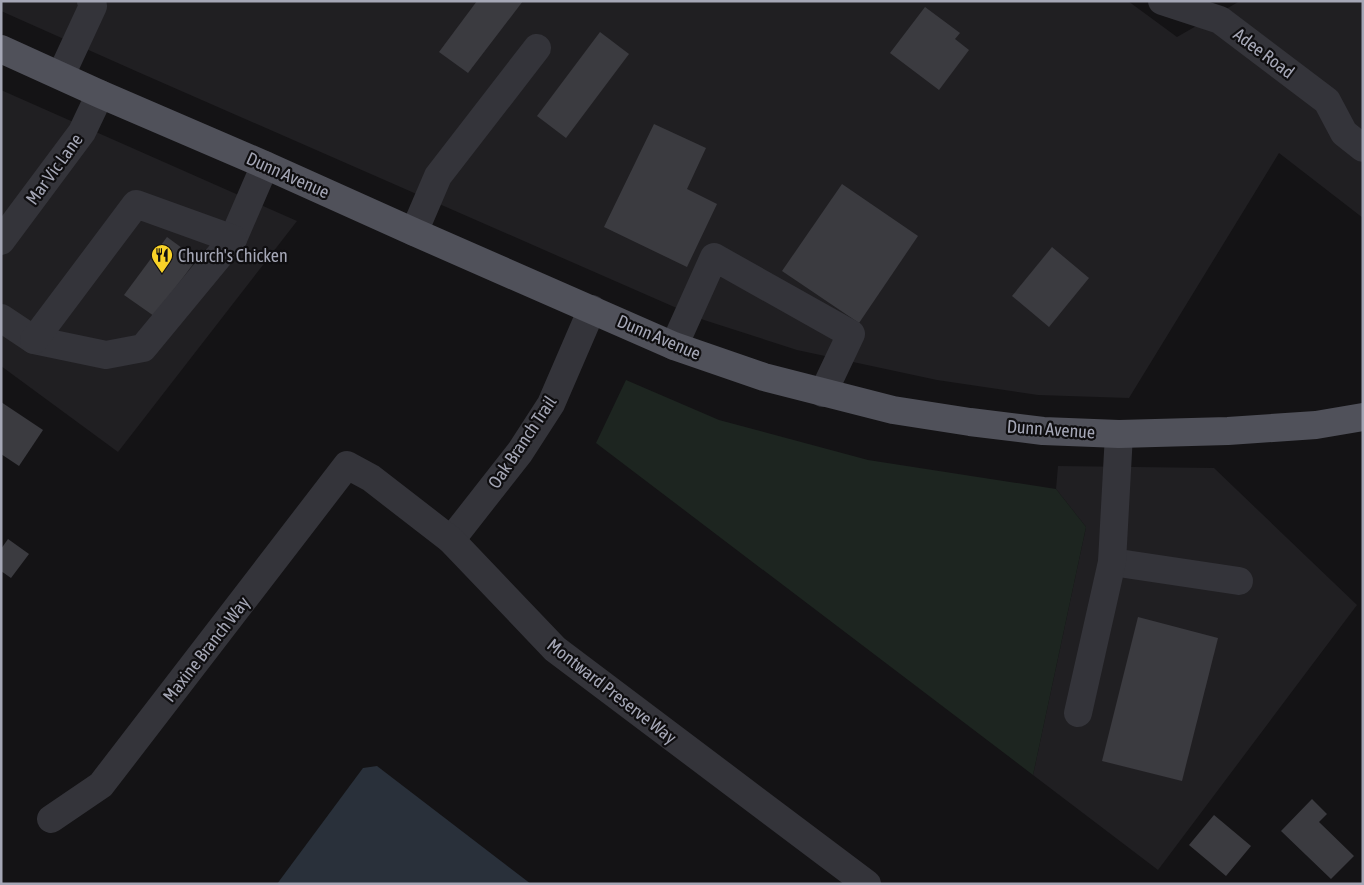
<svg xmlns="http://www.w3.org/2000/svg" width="1364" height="885" viewBox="0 0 1364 885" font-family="'Asap Condensed',sans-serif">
<rect width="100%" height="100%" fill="#141315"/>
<g fill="#201f22">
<polygon points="1,1 1128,1 1177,37 1240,1 1363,1 1363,218 1279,153 1129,398 1038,395 937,380 797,350 704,320 138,72 1,11"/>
<polygon points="1,90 297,221 118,452 1,366"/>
<polygon points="1058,466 1214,468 1357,605 1158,870 1033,775 1086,527 1056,489"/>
</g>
<polygon fill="#1d2520" points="626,380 719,420 868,460 1056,489 1086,527 1033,775 596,443"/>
<polygon fill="#29303a" points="377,766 531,884 277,884 363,768"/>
<g fill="#3b3b40">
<polygon points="477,1 523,1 468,73 439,52"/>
<polygon points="925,7 960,33 955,39 969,50 939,90 890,53"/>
<polygon points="600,32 629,54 566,138 537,116"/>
<polygon points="654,124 706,148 687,189 717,204 687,267 604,227"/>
<polygon points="842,184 918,236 859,323 782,271"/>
<polygon points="167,237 197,259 154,316 124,295"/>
<polygon points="1052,247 1089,278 1049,327 1012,296"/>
<polygon points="1,402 43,430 19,466 1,454"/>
<polygon points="8,539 29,554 11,578 1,571 1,549"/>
<polygon points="1138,617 1218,638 1182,781 1102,761"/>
<polygon points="1312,799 1327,814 1319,822 1354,856 1331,879 1281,831"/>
<polygon points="1214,815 1251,846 1226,876 1189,845"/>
</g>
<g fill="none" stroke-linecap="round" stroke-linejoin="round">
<g stroke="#34343a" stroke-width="28">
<polyline points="1162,1 1220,20 1327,101 1344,133 1363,148"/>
<polyline points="61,75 93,6 91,1"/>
<polyline points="414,232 438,176 537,48"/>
<polyline points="1,241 82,132 100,94"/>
<polyline points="1,318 34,340 106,355 143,348 233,239 265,165"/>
<polyline points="34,340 136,204 233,239"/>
<polyline points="674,346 714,257 851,334 823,393"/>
<polyline points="451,540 520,452 551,404 592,309"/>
<polyline points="1112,562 1239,581"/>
<polyline points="1078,713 1112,562 1119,434"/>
<polyline points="51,819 101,785 347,465 371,478 451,540 555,649 867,884"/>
</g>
<polyline stroke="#50515a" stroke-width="28" points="1,49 100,94 265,165 414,232 674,346 764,377 893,410 970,422 1043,431 1119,434 1228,431 1316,425 1363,417"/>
</g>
<defs>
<g id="restaurant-pin" transform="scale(1.125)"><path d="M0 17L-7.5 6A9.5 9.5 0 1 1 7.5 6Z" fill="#f9d328" stroke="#0f0e10"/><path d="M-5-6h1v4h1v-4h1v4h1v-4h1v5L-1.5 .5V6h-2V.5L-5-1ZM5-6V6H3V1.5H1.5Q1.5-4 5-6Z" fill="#111"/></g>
</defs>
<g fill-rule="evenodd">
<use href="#restaurant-pin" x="162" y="255"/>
</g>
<g text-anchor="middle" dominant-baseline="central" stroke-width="4.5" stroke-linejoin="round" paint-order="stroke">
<g font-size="18" fill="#a5a7b6" stroke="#0f0e10">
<text transform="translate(1264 53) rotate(37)">Adee Road</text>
<text transform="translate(54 169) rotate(-54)">Mar Vic Lane</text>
<text transform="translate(288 175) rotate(24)">Dunn Avenue</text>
<text transform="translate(659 337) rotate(23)">Dunn Avenue</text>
<text transform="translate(1051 429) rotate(4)">Dunn Avenue</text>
<text transform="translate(522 442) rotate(-56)">Oak Branch Trail</text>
<text transform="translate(206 649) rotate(-52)">Maxine Branch Way</text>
<text transform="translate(612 691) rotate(38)">Montward Preserve Way</text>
</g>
<g font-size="18" fill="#a5a7b6" stroke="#0f0e10" text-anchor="start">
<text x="178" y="255">Church's Chicken</text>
</g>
</g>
<rect width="1364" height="885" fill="none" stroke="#a5a7b6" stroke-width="5"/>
</svg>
